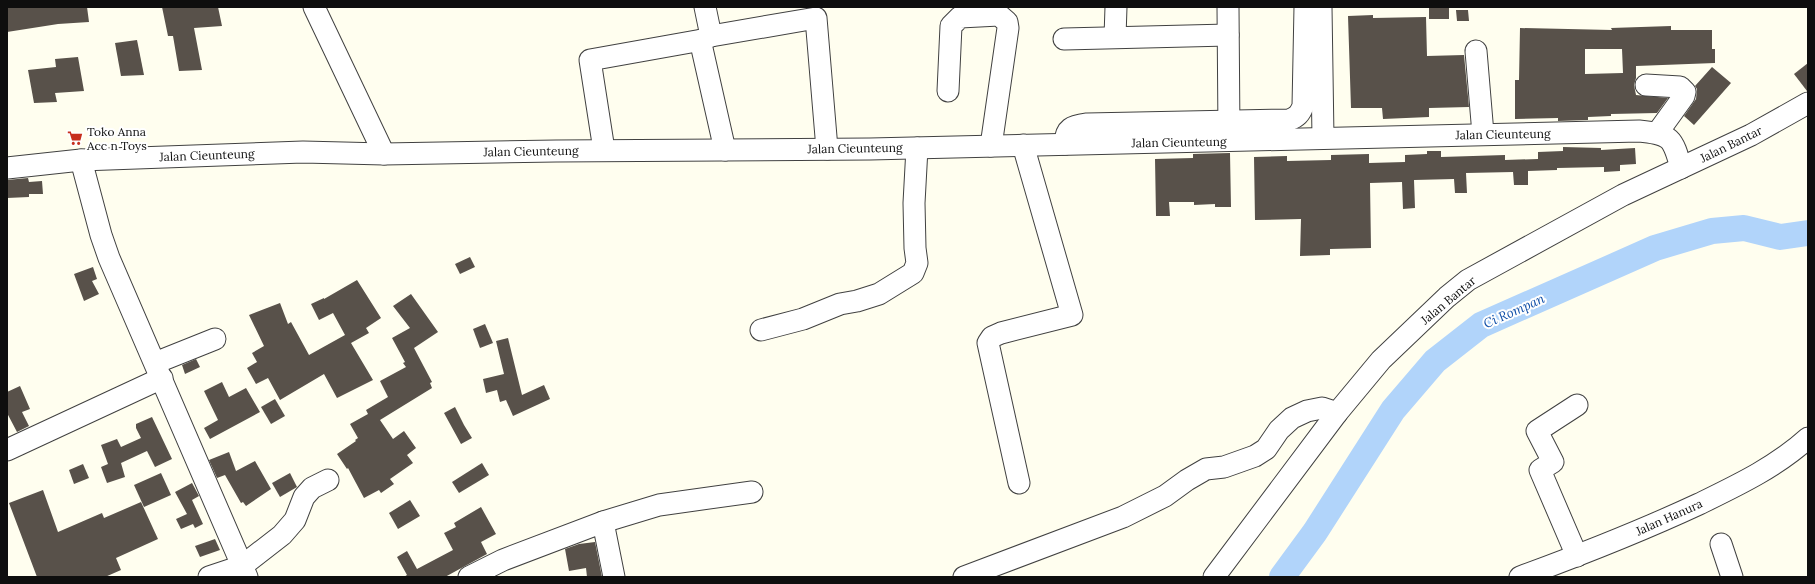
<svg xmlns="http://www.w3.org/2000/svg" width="1815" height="584" viewBox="0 0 1815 584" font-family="Lora,serif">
<rect width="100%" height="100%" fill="#fffeef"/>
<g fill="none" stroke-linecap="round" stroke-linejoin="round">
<polyline stroke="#b1d4fa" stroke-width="26" points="1282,577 1315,532 1393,410 1435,361 1481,325 1655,248 1712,231 1744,228 1780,237 1808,233"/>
</g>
<g fill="#58514a" fill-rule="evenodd">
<polygon points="7,7 87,7 89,22 58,24 7,32"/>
<polygon points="162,7 218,7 222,26 194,28 202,70 179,71 173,36 168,36"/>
<rect x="1429" y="8" width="20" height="11"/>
<polygon points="1456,10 1468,10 1469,21 1457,21"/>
<polygon points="1373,15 1373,18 1426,17 1427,56 1464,55 1469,107 1429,108 1429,117 1383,119 1382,108 1351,108 1348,16"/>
<path d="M1671 26V30H1712V49H1715V63L1636 66V78L1634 85 1636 95 1668 98 1657 113 1611 114V116L1588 117V120L1558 121V118L1515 119V80H1519L1520 28 1612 30 1611 28ZM1585 49H1622L1623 73 1585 74Z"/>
<polygon points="137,40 144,75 121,76 115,43"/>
<polygon points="78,57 84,91 55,93 57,102 34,103 28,70 56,67 55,59"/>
<polygon points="1808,63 1808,91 1807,91 1794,74"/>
<polygon points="1712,67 1731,83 1694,125 1684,116 1696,99 1697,89 1695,86"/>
<polygon points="1563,147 1601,148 1601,150 1635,148 1636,164 1620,165 1620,171 1604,172 1604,167 1557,168 1557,170 1528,171 1528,185 1514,185 1513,172 1466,173 1467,193 1455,193 1454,179 1414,180 1415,208 1403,209 1402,182 1370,183 1371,248 1330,249 1330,255 1300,256 1301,219 1255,220 1254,157 1287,156 1287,161 1331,160 1331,155 1369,154 1369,163 1405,162 1405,155 1427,154 1427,151 1441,151 1441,157 1505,155 1505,160 1538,159 1538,152 1563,151"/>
<polygon points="1230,153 1231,207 1215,207 1215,204 1194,205 1194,202 1169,202 1170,216 1156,216 1155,159 1193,158 1193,154"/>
<polygon points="28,178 29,182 42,181 43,194 29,194 29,197 7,198 7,180"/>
<polygon points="470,257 475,267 460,274 455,264"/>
<polygon points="93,267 97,279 92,281 99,294 84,301 74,274"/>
<polygon points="357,280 381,318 366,328 369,333 351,343 373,380 337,398 324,374 280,400 268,378 256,384 247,368 257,362 252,353 264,346 249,315 280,303 288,324 291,322 309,355 345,335 333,313 319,320 311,304 324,298 324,299"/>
<polygon points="411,294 438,332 414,348 432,382 430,383 432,388 380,420 393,439 404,431 416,448 407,455 413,463 390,479 394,484 381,493 379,490 364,498 348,468 347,469 337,454 356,441 355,440 358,438 350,424 368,414 366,410 388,397 380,381 406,367 403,363 405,362 392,338 410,328 393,306"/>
<polygon points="485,324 493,343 480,348 473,329"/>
<polygon points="508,338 522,395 544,385 550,399 513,416 506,400 500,402 497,390 486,393 483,379 504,374 496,341"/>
<polygon points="196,359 200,367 185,374 182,365"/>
<polygon points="222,382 229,397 246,388 260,412 210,439 204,428 218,420 204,391"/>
<polygon points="20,386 30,409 22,412 29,426 17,432 7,413 7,392"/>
<polygon points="275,399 285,416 271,424 261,407"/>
<polygon points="455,407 464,425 472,438 461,444 444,413"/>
<polygon points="152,417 172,459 155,467 147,451 121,463 125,477 107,483 101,467 108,464 101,445 117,439 121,447 141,438 136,428 136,424"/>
<polygon points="229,452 236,471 255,461 271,489 246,506 243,502 241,503 225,475 217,478 209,460"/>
<polygon points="482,463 489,475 459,493 452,482"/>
<polygon points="83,464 89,478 74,484 69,470"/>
<polygon points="161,473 171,495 144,507 134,485"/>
<polygon points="290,473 297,487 280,497 272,483"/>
<polygon points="192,483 199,496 192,500 203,524 195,528 193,524 181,529 176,519 187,514 175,492"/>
<polygon points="43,490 58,532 102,513 104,518 141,502 158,539 116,558 121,570 105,577 37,577 9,503"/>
<polygon points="410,500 420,516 398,529 389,513"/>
<polygon points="481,507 496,534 481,542 487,554 445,577 404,577 407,575 397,557 407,551 417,569 453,550 444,533 456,527 454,523"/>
<polygon points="215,539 220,550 200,557 195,546"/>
<polygon points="595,542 602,577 587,577 586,568 569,571 565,549 579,544"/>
</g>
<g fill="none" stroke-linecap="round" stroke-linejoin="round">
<g stroke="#414141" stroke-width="23">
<g id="minor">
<polyline points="314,7 384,154"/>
<polyline points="705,7 711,36 702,40 701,44 725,150"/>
<polyline points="1228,7 1229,134"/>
<polyline points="1321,7 1323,138"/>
<polyline points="711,36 816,18 827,149"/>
<polyline points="1115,37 1116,7"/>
<polyline points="1064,39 1228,35"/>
<polyline points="1476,51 1483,134"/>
<polyline points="1646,85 1680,87 1685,92 1684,96 1658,132"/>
<polyline points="948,91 951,26 960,17 999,15 1007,22 1008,28 991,146"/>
<path d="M1065 144C1065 128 1072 126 1087 124L1289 120C1297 117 1300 114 1303 106L1305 7"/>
<polyline points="604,150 590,60 702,40"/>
<polyline points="81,160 101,235 109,258 247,577"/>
<path d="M7 168 81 160 303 152 384 154 556 151 870 149 1639 131C1671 134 1673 138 1681 168"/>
<polyline points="761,330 803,319 840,304 857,301 879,294 913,273 917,263 915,248 914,203 917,148"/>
<polyline points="155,363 215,339"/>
<polyline points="7,450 162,378"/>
<polyline points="1019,483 988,343 992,337 1001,333 1072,315 1023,145"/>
<polyline points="603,522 659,505 752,492"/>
<polyline points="1721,544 1732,577"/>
<polyline points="1577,556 1540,470 1553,462 1537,431 1577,405"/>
<polyline points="209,577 242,566 282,535 295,520 304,497 312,488 328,480"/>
<polyline points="469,577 503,560 603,522 614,577"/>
<polyline points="964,577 1123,517 1165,496 1187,480 1206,469 1224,467 1255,456 1266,449 1279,430 1292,418 1307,411 1322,408 1337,413"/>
<polyline points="1214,577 1337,413 1381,360 1447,297 1468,280 1623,195 1751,135 1808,103"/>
<path d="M1520 577C1580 555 1641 531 1699 504 1738 485 1776 467 1808 438"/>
</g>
</g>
<use href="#minor" stroke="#fff" stroke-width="21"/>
</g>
<defs>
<g id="supermarket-bare" transform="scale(1.2)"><path d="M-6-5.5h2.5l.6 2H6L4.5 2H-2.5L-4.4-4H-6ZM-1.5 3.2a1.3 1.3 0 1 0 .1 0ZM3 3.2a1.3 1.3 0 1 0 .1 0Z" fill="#c72e1e" stroke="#fff" stroke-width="2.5" paint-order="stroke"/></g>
</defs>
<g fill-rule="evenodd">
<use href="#supermarket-bare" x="75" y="138"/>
</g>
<g text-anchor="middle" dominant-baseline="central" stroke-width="4" stroke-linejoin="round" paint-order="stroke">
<g font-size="12" fill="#0e0e0e" stroke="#fff" text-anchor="start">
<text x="87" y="131">Toko Anna<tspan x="87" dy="14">Acc n Toys</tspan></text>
</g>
<g font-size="12" fill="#0e0e0e" stroke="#fff">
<text transform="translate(1503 134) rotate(-1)">Jalan Cieunteung</text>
<text transform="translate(1179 142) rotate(-1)">Jalan Cieunteung</text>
<text transform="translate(1731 144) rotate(-26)">Jalan Bantar</text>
<text transform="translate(855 148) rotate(-1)">Jalan Cieunteung</text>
<text transform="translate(531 151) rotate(-1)">Jalan Cieunteung</text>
<text transform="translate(207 155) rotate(-2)">Jalan Cieunteung</text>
<text transform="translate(1448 300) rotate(-40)">Jalan Bantar</text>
<text transform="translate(1669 517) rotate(-24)">Jalan Hanura</text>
</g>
<g font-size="13" font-style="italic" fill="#104fa8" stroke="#fff">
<text transform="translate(1514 311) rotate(-24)">Ci Rompan</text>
</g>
</g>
<rect width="1815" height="584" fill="none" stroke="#0e0e0e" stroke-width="16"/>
</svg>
